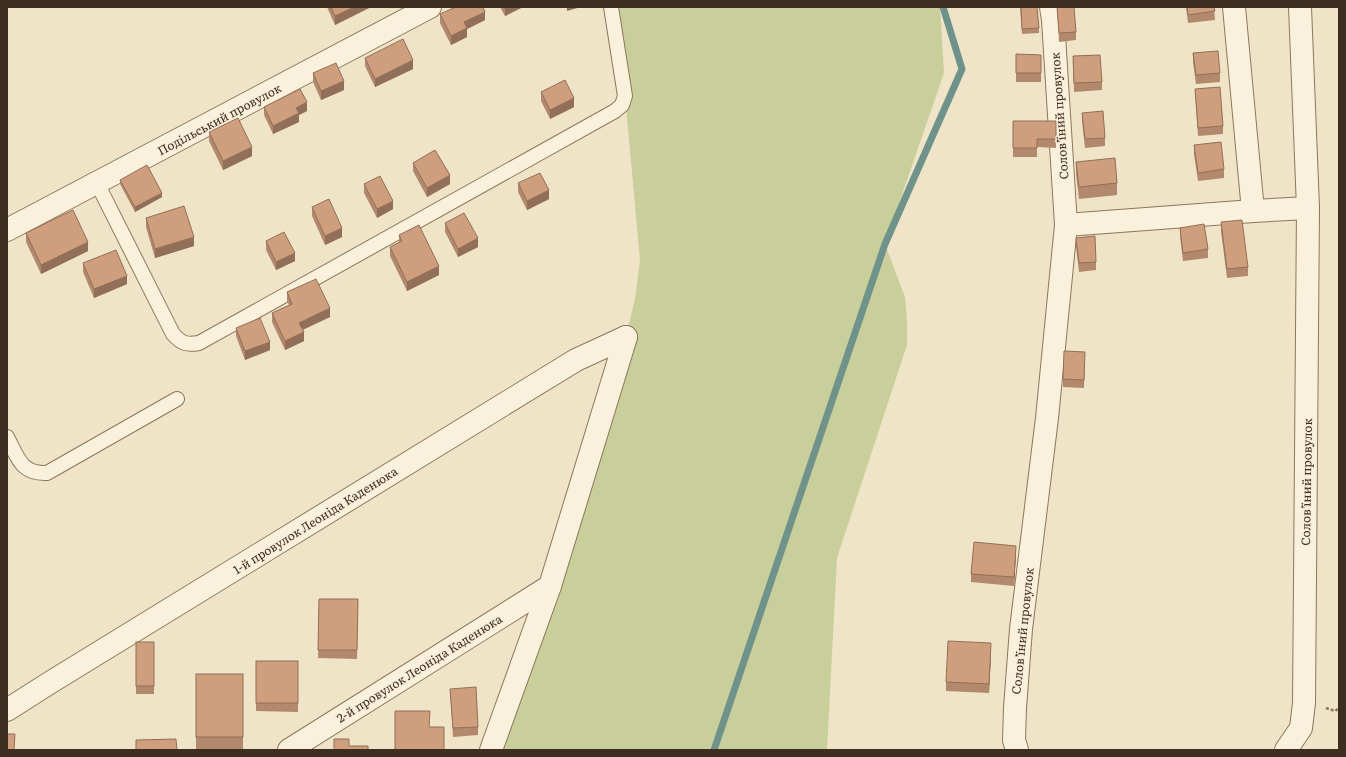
<svg xmlns="http://www.w3.org/2000/svg" width="1346" height="757" viewBox="0 0 1346 757" font-family="Literata,serif">
<rect width="100%" height="100%" fill="#f0e4c8"/>
<polygon fill="#c9cf9b" points="611,7 940,7 944,73 885,244 905,297 907,322 907,345 837,558 827,750 490,750 626,337 635,299 640,260 625,96"/>
<g fill="none" stroke-linecap="round" stroke-linejoin="round">
<polyline stroke="#6f938a" stroke-width="7" points="714,750 885,244 962,69 943,7"/>
<g stroke="#8d765c" stroke-width="16">
<g id="service">
<path d="M97 183 173 334C182 344 187 345 199 343L615 111 622 105 625 96 611 7"/>
<path d="M7 437C18 458 21 474 47 473L177 399"/>
</g>
</g>
<g stroke="#8d765c" stroke-width="24">
<g id="minor">
<polyline points="1234,7 1253,211"/>
<polyline points="1066,225 1253,211 1308,208"/>
<polyline points="7,230 430,7"/>
<polyline points="7,710 51,682 576,360 626,337"/>
<polyline points="289,750 550,586"/>
<polyline points="491,750 550,586 626,337"/>
<polyline points="1017,750 1014,740 1015,708 1021,629 1047,418 1066,225 1053,20 1051,7"/>
<polyline points="1286,750 1301,728 1304,703 1308,208 1300,7"/>
</g>
</g>
<polyline stroke="#8d765c" stroke-width="2.5" stroke-dasharray="3 2" stroke-linecap="butt" points="1326,708 1335,711 1339,708"/>
<use href="#service" stroke="#faf1dc" stroke-width="14"/>
<use href="#minor" stroke="#faf1dc" stroke-width="22"/>
</g>
<g fill="#b2896c">
<polygon points="327,7 369,7 369,8 335,25"/>
<polygon points="500,7 523,7 505,16"/>
<polygon points="1020,7 1039,28 1039,33 1022,34"/>
<polygon points="1057,7 1076,32 1076,40 1059,42"/>
<polygon points="1186,7 1214,7 1215,20 1188,23"/>
<polygon points="440,14 485,20 467,29 467,37 451,45 440,23"/>
<polygon points="1193,53 1220,73 1220,82 1196,84 1193,62"/>
<polygon points="1016,54 1041,55 1041,82 1016,82"/>
<polygon points="1073,56 1102,82 1102,90 1074,92"/>
<polygon points="365,58 413,69 375,87 365,66"/>
<polygon points="313,73 344,90 321,100 313,82"/>
<polygon points="1195,89 1223,126 1223,134 1198,136"/>
<polygon points="541,92 574,107 550,119 541,101"/>
<polygon points="264,107 307,111 299,115 299,122 273,134 264,115"/>
<polygon points="1082,113 1105,138 1105,146 1085,148 1082,121"/>
<polygon points="1013,121 1056,121 1056,148 1037,147 1037,157 1013,157"/>
<polygon points="209,132 252,156 223,170 209,141"/>
<polygon points="1194,145 1224,169 1224,178 1198,181 1194,154"/>
<polygon points="1076,162 1117,183 1117,195 1079,199 1076,174"/>
<polygon points="413,163 450,184 427,197 413,171"/>
<polygon points="120,180 162,197 135,212 120,184"/>
<polygon points="518,183 549,199 527,210 518,192"/>
<polygon points="364,184 393,209 377,218 364,193"/>
<polygon points="312,207 342,237 325,245 312,216"/>
<polygon points="146,218 194,246 155,258 146,227"/>
<polygon points="1221,222 1248,267 1248,276 1227,278 1221,231"/>
<polygon points="445,223 478,247 458,257 445,232"/>
<polygon points="1180,228 1208,249 1208,258 1183,261 1180,236"/>
<polygon points="26,233 88,251 41,274 26,242"/>
<polygon points="399,235 439,275 407,291 390,256 390,247 399,243"/>
<polygon points="1076,238 1096,262 1096,270 1079,272 1076,246"/>
<polygon points="266,241 295,261 276,270 266,250"/>
<polygon points="83,263 127,284 94,298 83,272"/>
<polygon points="287,292 330,317 303,330 304,341 285,350 272,322 272,313 289,305 287,301"/>
<polygon points="236,328 270,350 245,360 236,336"/>
<polygon points="1085,361 1084,388 1063,387 1063,379"/>
<polygon points="1016,554 1014,586 971,582 971,574"/>
<polygon points="319,599 358,599 357,659 318,658"/>
<rect x="136" y="642" width="18" height="52"/>
<polygon points="991,652 989,693 946,691 946,682"/>
<polygon points="256,661 298,661 298,712 256,711"/>
<rect x="196" y="674" width="47" height="76"/>
<polygon points="450,689 478,727 478,735 453,737"/>
</g>
<g fill="#916f58">
<polygon points="354,7 369,7 369,8 335,25 335,16"/>
<polygon points="505,7 523,7 505,16"/>
<polygon points="567,7 581,7 567,11"/>
<polygon points="485,12 485,20 467,29 467,37 451,45 451,36 464,22"/>
<polygon points="413,60 413,69 375,87 375,79"/>
<polygon points="344,81 344,90 321,100 321,91"/>
<polygon points="574,98 574,107 550,119 550,110"/>
<polygon points="307,102 307,111 299,115 299,122 273,134 273,126 296,108"/>
<polygon points="252,147 252,156 223,170 223,161"/>
<polygon points="450,175 450,184 427,197 427,188"/>
<polygon points="549,190 549,199 527,210 527,201"/>
<polygon points="162,193 162,197 135,212 135,207"/>
<polygon points="393,201 393,209 377,218 377,209"/>
<polygon points="342,228 342,237 325,245 325,236"/>
<polygon points="194,237 194,246 155,258 155,249"/>
<polygon points="478,238 478,247 458,257 458,249"/>
<polygon points="88,242 88,251 41,274 41,265"/>
<polygon points="295,253 295,261 276,270 276,262"/>
<polygon points="439,266 439,275 407,291 407,282"/>
<polygon points="127,276 127,284 94,298 94,289"/>
<polygon points="330,308 330,317 299,331 299,323"/>
<polygon points="304,332 304,341 285,350 285,341"/>
<polygon points="270,342 270,350 245,360 245,351"/>
<polygon points="1016,546 1016,554 1014,586 1014,577"/>
<polygon points="991,643 991,652 989,693 989,684"/>
</g>
<g fill="#cf9f7d" stroke="#916f58">
<polygon points="331,7 354,7 335,16"/>
<polygon points="456,7 483,7 485,12 464,22 467,28 451,36 440,14"/>
<polygon points="1021,7 1037,7 1039,28 1022,29"/>
<polygon points="1057,7 1074,7 1076,32 1059,33"/>
<polygon points="1187,7 1214,7 1215,11 1188,15"/>
<polygon points="403,39 413,60 375,79 365,58"/>
<polygon points="1218,51 1220,73 1196,75 1193,53"/>
<polygon points="1016,54 1041,55 1041,73 1016,73"/>
<polygon points="1100,55 1102,82 1074,83 1073,56"/>
<polygon points="336,63 344,81 321,91 313,73"/>
<polygon points="565,80 574,98 550,110 541,92"/>
<polygon points="1220,87 1223,126 1198,128 1195,89"/>
<polygon points="300,89 307,102 296,108 299,113 273,126 264,107"/>
<polygon points="1103,111 1105,138 1085,139 1082,113"/>
<polygon points="238,118 252,147 223,161 209,132"/>
<polygon points="1013,121 1056,121 1056,139 1037,139 1037,148 1013,148"/>
<polygon points="1221,142 1224,169 1198,173 1194,145"/>
<polygon points="435,150 450,175 427,188 413,163"/>
<polygon points="1115,158 1117,183 1079,187 1076,162"/>
<polygon points="147,165 162,193 135,207 120,180"/>
<polygon points="540,173 549,190 527,201 518,183"/>
<polygon points="380,176 393,201 377,209 364,184"/>
<polygon points="329,199 342,228 325,236 312,207"/>
<polygon points="184,206 194,237 155,249 146,218"/>
<polygon points="73,210 88,242 41,265 26,233"/>
<polygon points="464,213 478,238 458,249 445,223"/>
<polygon points="1242,220 1248,267 1227,269 1221,222"/>
<polygon points="1204,224 1208,249 1183,253 1180,228"/>
<polygon points="419,225 439,266 407,282 390,247 402,241 399,235"/>
<polygon points="284,232 295,253 276,262 266,241"/>
<polygon points="1095,236 1096,262 1079,263 1076,238"/>
<polygon points="116,250 127,276 94,289 83,263"/>
<polygon points="316,279 330,308 299,323 304,332 285,341 272,313 292,304 287,292"/>
<polygon points="260,318 270,342 245,351 236,328"/>
<polygon points="1064,351 1085,352 1084,380 1063,379"/>
<polygon points="974,542 1016,546 1014,577 971,574"/>
<polygon points="319,599 358,599 357,650 318,650"/>
<polygon points="948,641 991,643 989,684 946,682"/>
<rect x="136" y="642" width="18" height="44"/>
<rect x="256" y="661" width="42" height="42"/>
<rect x="196" y="674" width="47" height="63"/>
<polygon points="476,687 478,727 453,728 450,689"/>
<polygon points="395,711 430,711 429,727 444,727 444,750 395,750"/>
<polygon points="7,734 15,734 14,750 7,750"/>
<polygon points="176,739 177,750 136,750 136,740"/>
<polygon points="334,739 349,739 349,746 368,746 368,750 334,750"/>
</g>
<g text-anchor="middle" dominant-baseline="central" stroke-width="3" stroke-linejoin="round" paint-order="stroke">
<g font-size="12" fill="#3d2e20" stroke="#f7eed8">
<text transform="translate(1059 116) rotate(-94)">Соловʼїний провулок</text>
<text transform="translate(219 119) rotate(-28)">Подільський провулок</text>
<text transform="translate(1306 482) rotate(-89)">Соловʼїний провулок</text>
<text transform="translate(315 520) rotate(-32)">1-й провулок Леоніда Каденюка</text>
<text transform="translate(1022 631) rotate(-84)">Соловʼїний провулок</text>
<text transform="translate(419 668) rotate(-32)">2-й провулок Леоніда Каденюка</text>
</g>
</g>
<rect width="1346" height="757" fill="none" stroke="#3d2e20" stroke-width="16"/>
</svg>
